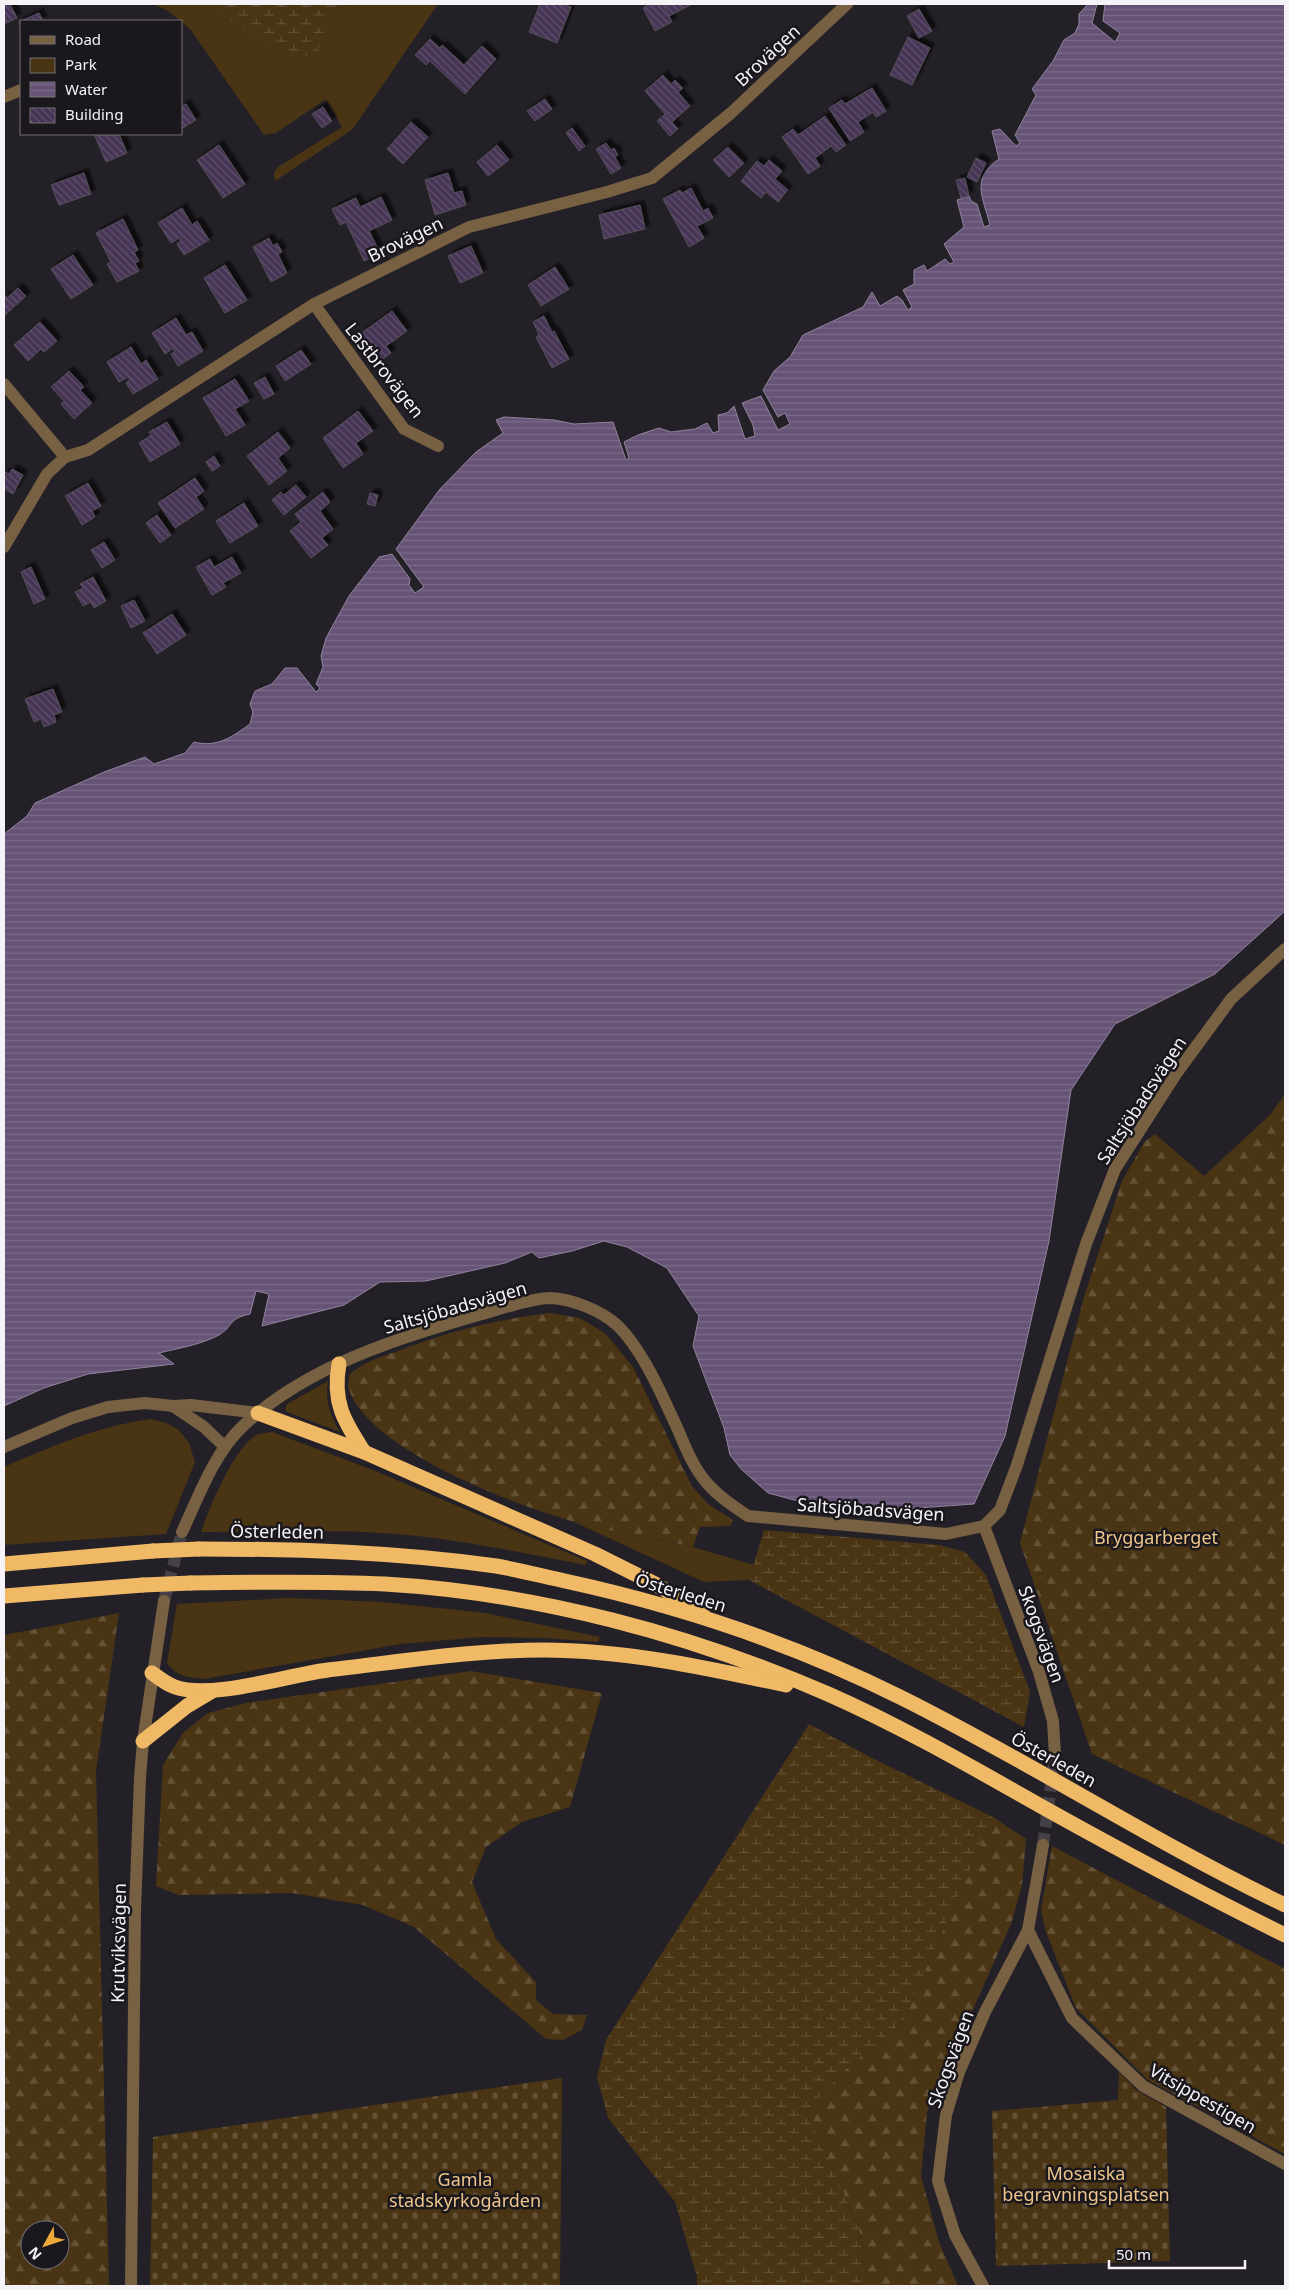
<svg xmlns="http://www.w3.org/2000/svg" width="1289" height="2290" viewBox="0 0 1289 2290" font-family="'Noto Sans',sans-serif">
<defs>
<pattern id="forest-firs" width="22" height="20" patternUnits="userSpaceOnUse" patternTransform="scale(1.25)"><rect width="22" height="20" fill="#493414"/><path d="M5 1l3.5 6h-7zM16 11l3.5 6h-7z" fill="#645237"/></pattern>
<pattern id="wetland-marsh" width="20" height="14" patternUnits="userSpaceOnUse" patternTransform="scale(1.25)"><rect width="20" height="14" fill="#493414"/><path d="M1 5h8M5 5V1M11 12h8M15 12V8" fill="none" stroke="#645237"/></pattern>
<pattern id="cemetery-stones" width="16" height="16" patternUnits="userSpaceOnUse" patternTransform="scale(1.25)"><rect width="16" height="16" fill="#493414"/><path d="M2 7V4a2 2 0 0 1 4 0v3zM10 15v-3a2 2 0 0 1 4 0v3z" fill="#645237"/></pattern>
<pattern id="water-rules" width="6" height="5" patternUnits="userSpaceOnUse" patternTransform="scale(1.25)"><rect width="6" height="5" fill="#665376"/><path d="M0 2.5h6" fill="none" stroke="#7c6c8a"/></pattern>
<pattern id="building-back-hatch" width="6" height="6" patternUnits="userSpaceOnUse" patternTransform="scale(1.25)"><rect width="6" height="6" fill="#463455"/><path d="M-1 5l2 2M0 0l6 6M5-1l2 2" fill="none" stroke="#61526e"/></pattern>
<filter id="shadow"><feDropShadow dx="4.5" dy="-4.5" stdDeviation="1" flood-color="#0009"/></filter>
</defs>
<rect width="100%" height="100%" fill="#242027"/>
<g fill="#493414">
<polygon points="153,4 219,4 219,12 315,57 329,14 348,4 438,4 352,130 275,181 274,173 278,167 342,127 326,99 276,133 264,135 190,29 168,11"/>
<path d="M328 1381C325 1401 330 1415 340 1432L287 1412 285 1409 287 1404Z"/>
<path d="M151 1419 166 1423 178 1429 189 1443 195 1462 166 1534 4 1545V1467C52 1446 98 1426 151 1419Z"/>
<path d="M272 1432 373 1470 587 1561 586 1565C523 1553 459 1539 395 1534 331 1529 265 1532 201 1532 210 1506 233 1450 256 1435 260 1433 267 1433 272 1432Z"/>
<polygon points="574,1522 693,1547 754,1565 749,1580 704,1582"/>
<path d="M289 1598 383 1602 485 1613 600 1637 598 1642 543 1638 483 1637 401 1644 204 1679C188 1677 177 1677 167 1663L177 1604Z"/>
</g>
<g fill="url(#forest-firs)" fill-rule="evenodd">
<polygon points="1285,1094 1285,1845 1092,1754 1020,1543 1084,1297 1122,1181 1145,1141 1155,1134 1204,1176 1270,1115"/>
<path d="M551 1313 580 1318 606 1334 633 1367 692 1486 708 1504 733 1520 730 1526 700 1527 693 1547C654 1538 613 1532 575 1522 517 1506 367 1449 349 1389 347 1385 349 1379 350 1374 364 1362 380 1357 398 1351 447 1332 498 1319 551 1313Z"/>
<path d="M119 1613 96 1771 109 2286H4V1635ZM30 2230H60V2260H30Z"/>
<polygon points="471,1671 602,1693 570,1807 522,1822 486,1847 472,1882 496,1939 536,1982 536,2000 553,2014 587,2015 582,2030 563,2040 546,2039 414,1927 363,1905 292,1893 178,1895 156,1886 163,1765 183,1733 208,1713 246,1703"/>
<polygon points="993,1817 1026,1839 1022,1885 1011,1924 927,2112 921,2176 939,2242 958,2286 866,2286 860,2233 831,2162 805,2112 848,2067 902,2023"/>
<polygon points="1052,1846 1285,1969 1285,2154 1148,2080 1076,2008 1046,1932 1041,1910"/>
</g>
<g fill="url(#wetland-marsh)">
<polygon points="219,4 348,4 329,14 316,58 275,49 219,12"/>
<polygon points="764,1530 939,1545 965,1552 986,1575 1030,1692 1024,1727 749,1580"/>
<polygon points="809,1724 872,1758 993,1817 902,2023 848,2067 805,2112 831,2162 860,2233 866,2286 697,2286 697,2277 675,2202 608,2118 597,2077 606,2040"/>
</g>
<g fill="url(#cemetery-stones)">
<polygon points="1119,2072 1136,2090 1166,2107 1170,2261 996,2266 992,2111 1118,2100"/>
<polygon points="562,2078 560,2286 150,2286 153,2137"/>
</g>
<path fill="url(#water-rules)" stroke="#91839d" d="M1088 4H1097L1092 23 1115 42 1120 33 1103 21 1105 4H1285V911L1215 974 1115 1024 1071 1090 1049 1241 1005 1436 974 1504 903 1509 794 1500 768 1493 741 1469 730 1455 724 1428 693 1346 699 1316 667 1268 627 1247 604 1241 572 1251 539 1258 532 1252 505 1263 426 1281 380 1282 344 1305 262 1326 269 1294 256 1291 250 1314C227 1319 234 1326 219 1335 200 1345 179 1348 159 1353L174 1364 88 1374 44 1388 4 1406V834L27 816 35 803 104 772 145 757 154 764 185 753 194 742C217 748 232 737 250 724L253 712 250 704 255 691 272 684 285 668H297L316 692 320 688 316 684 323 667 321 656 326 638 349 596 379 557 392 554 410 579 409 585 415 593 424 587 396 549 440 489 476 452 503 433 496 420 504 417 554 420 574 424 613 422 626 460 629 458 624 442 638 435 659 428 671 432 695 429 707 423 713 433 719 431 718 415 727 413 734 406 745 439 755 436 753 425 742 403 761 396 778 430 790 424 785 413 778 417 763 390 774 371 790 357 803 335 863 307 872 292 880 306 897 296 902 300 908 310 912 307 903 290 914 284V270L924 265 927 271 945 259 950 264 954 262 944 244 964 227 957 200 969 196 971 201 977 204 984 227 990 225C983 197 970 179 999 159L992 131 1000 129 1016 146 1020 143 1015 135 1036 95 1032 89 1053 61 1064 40 1075 33 1079 24V14Z"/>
<g fill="url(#building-back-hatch)" stroke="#545058" filter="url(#shadow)">
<polygon points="4,4 10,4 17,18 4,24"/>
<polygon points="540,4 562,4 571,7 557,43 529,32"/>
<polygon points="650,4 663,4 672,22 655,31 643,8"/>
<polygon points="663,4 692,4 669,16"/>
<polygon points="919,9 932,31 919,38 907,16"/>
<polygon points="39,13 43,21 21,21 21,28 19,22"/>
<polygon points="908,37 930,48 912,85 890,75"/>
<polygon points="430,39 440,48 442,45 464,65 482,46 496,59 465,94 430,61 426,65 415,55"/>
<polygon points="663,75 671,84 675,80 683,88 678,92 690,106 672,122 645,91"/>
<polygon points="872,88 886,111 876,117 873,112 858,122 864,132 850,141 829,108 842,100 845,104"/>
<polygon points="545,99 552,109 535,121 527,111"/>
<polygon points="186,104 196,120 181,129 181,107"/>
<polygon points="323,107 332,121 322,128 312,114"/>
<polygon points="665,114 678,129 670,136 657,121"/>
<polygon points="825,116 846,145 836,152 831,146 815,158 820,166 808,174 782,137 793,129 798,135"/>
<polygon points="411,122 428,137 403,164 387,149"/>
<polygon points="572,128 585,146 579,151 566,133"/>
<polygon points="94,134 119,134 127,153 106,162"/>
<polygon points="606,143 611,150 614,148 618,155 615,157 621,168 611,174 596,149"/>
<polygon points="219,145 245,184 223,198 197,160"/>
<polygon points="497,145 509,160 488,176 477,162"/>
<polygon points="728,147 744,163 729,177 713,160"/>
<polygon points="976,158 986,163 977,182 967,177"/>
<polygon points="769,160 782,171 775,179 788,190 778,202 766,192 761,198 741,181 757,161 764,166"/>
<polygon points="84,173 91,194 59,205 51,185"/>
<polygon points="448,173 454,193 462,191 466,205 435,215 425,180"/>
<polygon points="965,178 969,196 961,198 956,180"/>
<polygon points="691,188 703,211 708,208 713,218 697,226 704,238 689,247 663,199 680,190 682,193"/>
<polygon points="381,197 392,220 369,231 380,253 364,261 346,222 340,225 332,209 356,198 360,207"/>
<polygon points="640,205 645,229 604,239 599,215"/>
<polygon points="182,208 192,225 197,221 209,240 184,255 177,244 181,241 179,238 171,243 158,223"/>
<polygon points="123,219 138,250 134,252 139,261 135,263 139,271 117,282 107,264 111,262 96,233"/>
<polygon points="269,238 273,246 277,243 282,252 278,254 287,273 271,282 253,247"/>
<polygon points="471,246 483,273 460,283 448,256"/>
<polygon points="73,255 93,285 71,299 51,269"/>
<polygon points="225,265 247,300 225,313 204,278"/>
<polygon points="555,267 569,289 541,306 528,285"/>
<polygon points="18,288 26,296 4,316 4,294 7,298"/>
<polygon points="392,311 407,331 386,346 391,353 380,361 360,334"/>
<polygon points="544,316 552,332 554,331 569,359 552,368 536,337 539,335 533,322"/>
<polygon points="176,318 186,335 192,332 203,351 178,366 171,354 175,352 173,348 165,354 152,333"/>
<polygon points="40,322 57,341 44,352 41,349 28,361 14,345"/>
<polygon points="131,347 141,364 146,360 158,379 133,394 126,383 130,380 128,377 119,382 107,362"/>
<polygon points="301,350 311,364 285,381 276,366"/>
<polygon points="69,371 84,387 80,390 92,403 74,419 61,404 64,401 51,387"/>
<polygon points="265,377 274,394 264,399 254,383"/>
<polygon points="235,379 249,401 235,409 245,425 226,436 203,398"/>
<polygon points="358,411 373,431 356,443 363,454 343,468 323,438"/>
<polygon points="167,422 180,444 150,462 139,443 151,435 149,432"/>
<polygon points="278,432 290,448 278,458 287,471 269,485 247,456"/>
<polygon points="214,456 220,466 212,471 206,462"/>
<polygon points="12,469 23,475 13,494 4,489 4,472 9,474"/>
<polygon points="195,478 204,491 196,497 204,509 175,528 158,503"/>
<polygon points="88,483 101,506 92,511 95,517 82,525 65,496"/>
<polygon points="296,485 306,497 284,515 272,500 281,492 284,495"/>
<polygon points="323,492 330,502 320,511 333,529 322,538 328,545 311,558 290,531 301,522 295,514"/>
<polygon points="370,493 378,495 375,506 367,504"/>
<polygon points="244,503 258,526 230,543 216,521"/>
<polygon points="157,515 171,535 160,543 146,523"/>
<polygon points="104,542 115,560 102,568 91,550"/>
<polygon points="232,557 241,573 223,583 226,587 212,595 196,567 210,559 214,567"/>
<polygon points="31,567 45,599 34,604 21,572"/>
<polygon points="93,577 106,601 94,608 91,602 83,606 75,592 83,588 80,584"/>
<polygon points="134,600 145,621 131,628 121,606"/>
<polygon points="172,614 186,635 157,654 143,633"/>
<polygon points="53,689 62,712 54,715 56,722 44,727 41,719 34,722 25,699"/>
</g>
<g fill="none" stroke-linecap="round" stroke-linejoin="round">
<g stroke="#444046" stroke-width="12" stroke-dasharray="12 6" stroke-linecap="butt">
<polyline points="164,1601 182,1532"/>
<polyline points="1043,1845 1055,1756"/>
</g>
<g stroke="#776142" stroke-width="12">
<polyline points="4,97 21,90"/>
<polyline points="314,304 404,429 438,446"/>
<polyline points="4,384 65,457"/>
<polyline points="4,547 47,474 65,457 88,450 314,304 469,227 607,192 652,178 731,113 847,4"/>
<polyline points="173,1406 204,1427 225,1447"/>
<polyline points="4,1447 72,1418 108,1407 145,1403 173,1406 191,1405 258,1413"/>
<polyline points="984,1526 1039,1672 1053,1721 1055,1756"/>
<path d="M182 1532C199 1496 214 1453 243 1426 308 1365 399 1338 482 1314 500 1309 532 1298 550 1298 572 1299 600 1310 617 1325 643 1350 664 1399 679 1432 686 1449 694 1468 706 1482 718 1496 733 1506 748 1516L946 1534 984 1526 1000 1510 1017 1465 1086 1244 1115 1169 1176 1074 1231 999 1285 949"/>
<polyline points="1028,1930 1072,2018 1143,2086 1285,2164"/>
<polyline points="131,2286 135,1910 140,1778 143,1741 164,1601"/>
<polyline points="983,2286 955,2235 938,2181 946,2115 959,2072 985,2012 1028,1930 1043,1845"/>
</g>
<g stroke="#f0b966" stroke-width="15">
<path d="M339 1364C332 1402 344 1421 364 1452"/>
<polyline points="258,1413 364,1452 595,1554 655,1584 702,1612"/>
<path d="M199 1549C299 1549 397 1552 496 1566 519 1570 542 1576 565 1581 680 1606 794 1644 900 1697 1031 1762 1153 1842 1285 1905"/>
<polyline points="4,1564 153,1551"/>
<path d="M191 1583C256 1582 321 1581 385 1584 537 1593 689 1634 828 1694 903 1727 975 1769 1046 1809 1125 1853 1204 1895 1285 1935"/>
<polyline points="4,1596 143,1585"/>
<path d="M152 1673C159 1678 166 1684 175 1687 211 1700 288 1675 328 1670 399 1662 471 1650 543 1650 625 1650 707 1668 786 1685"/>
<polyline points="143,1741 187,1706 212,1691"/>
</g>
<g stroke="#f0b966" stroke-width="15">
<polyline points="153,1551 199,1549"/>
<polyline points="143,1585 191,1583"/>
</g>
</g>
<g text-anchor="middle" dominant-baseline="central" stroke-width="5" stroke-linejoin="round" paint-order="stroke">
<g font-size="18" fill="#f6f3f8" stroke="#1a171d">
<text transform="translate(767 55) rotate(-43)">Brovägen</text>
<text transform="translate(405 239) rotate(-26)">Brovägen</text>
<text transform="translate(385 370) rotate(52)">Lastbrovägen</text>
<text transform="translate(1141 1100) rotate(-57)">Saltsjöbadsvägen</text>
<text transform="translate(455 1307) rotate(-16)">Saltsjöbadsvägen</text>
<text transform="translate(871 1509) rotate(4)">Saltsjöbadsvägen</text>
<text transform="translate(277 1531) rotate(1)">Österleden</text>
<text transform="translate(681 1592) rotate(17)">Österleden</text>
<text transform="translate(1042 1634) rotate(70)">Skogsvägen</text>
<text transform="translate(1054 1759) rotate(29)">Österleden</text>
<text transform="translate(118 1943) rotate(-89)">Krutviksvägen</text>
<text transform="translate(950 2059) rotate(-70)">Skogsvägen</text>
<text transform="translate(1203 2098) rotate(30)">Vitsippestigen</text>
</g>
<g font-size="18" fill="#eec58a" stroke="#1a171d">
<text x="1156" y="1537">Bryggarberget</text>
<text x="1086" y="2173">Mosaiska<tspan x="1086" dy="21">begravningsplatsen</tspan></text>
<text x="465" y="2179">Gamla<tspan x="465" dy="21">stadskyrkogården</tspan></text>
</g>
</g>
<rect width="1289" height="2290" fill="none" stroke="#f6f3f8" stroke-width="10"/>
<rect x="20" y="20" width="162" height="115" fill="#1a171d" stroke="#726f75"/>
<rect x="30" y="36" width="25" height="8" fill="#776142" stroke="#726f75"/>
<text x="65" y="45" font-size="15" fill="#f6f3f8">Road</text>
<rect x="30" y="58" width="25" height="15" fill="#493414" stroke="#726f75"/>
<text x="65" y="70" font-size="15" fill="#f6f3f8">Park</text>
<rect x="30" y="82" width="25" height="15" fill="url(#water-rules)" stroke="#726f75"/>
<text x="65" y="95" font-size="15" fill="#f6f3f8">Water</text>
<rect x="30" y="108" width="25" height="15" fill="url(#building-back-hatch)" stroke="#726f75"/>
<text x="65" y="120" font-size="15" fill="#f6f3f8">Building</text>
<g transform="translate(45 2245) rotate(230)"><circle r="24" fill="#1a171d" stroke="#726f75"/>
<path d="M0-4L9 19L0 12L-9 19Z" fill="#eca93a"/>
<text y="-8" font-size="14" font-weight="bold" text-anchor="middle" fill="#f6f3f8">N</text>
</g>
<path d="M1109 2260v8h136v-8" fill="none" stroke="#f6f3f8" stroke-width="2.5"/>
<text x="1116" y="2260" font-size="15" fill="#f6f3f8" stroke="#1a171d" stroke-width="4" paint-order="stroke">50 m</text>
</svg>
